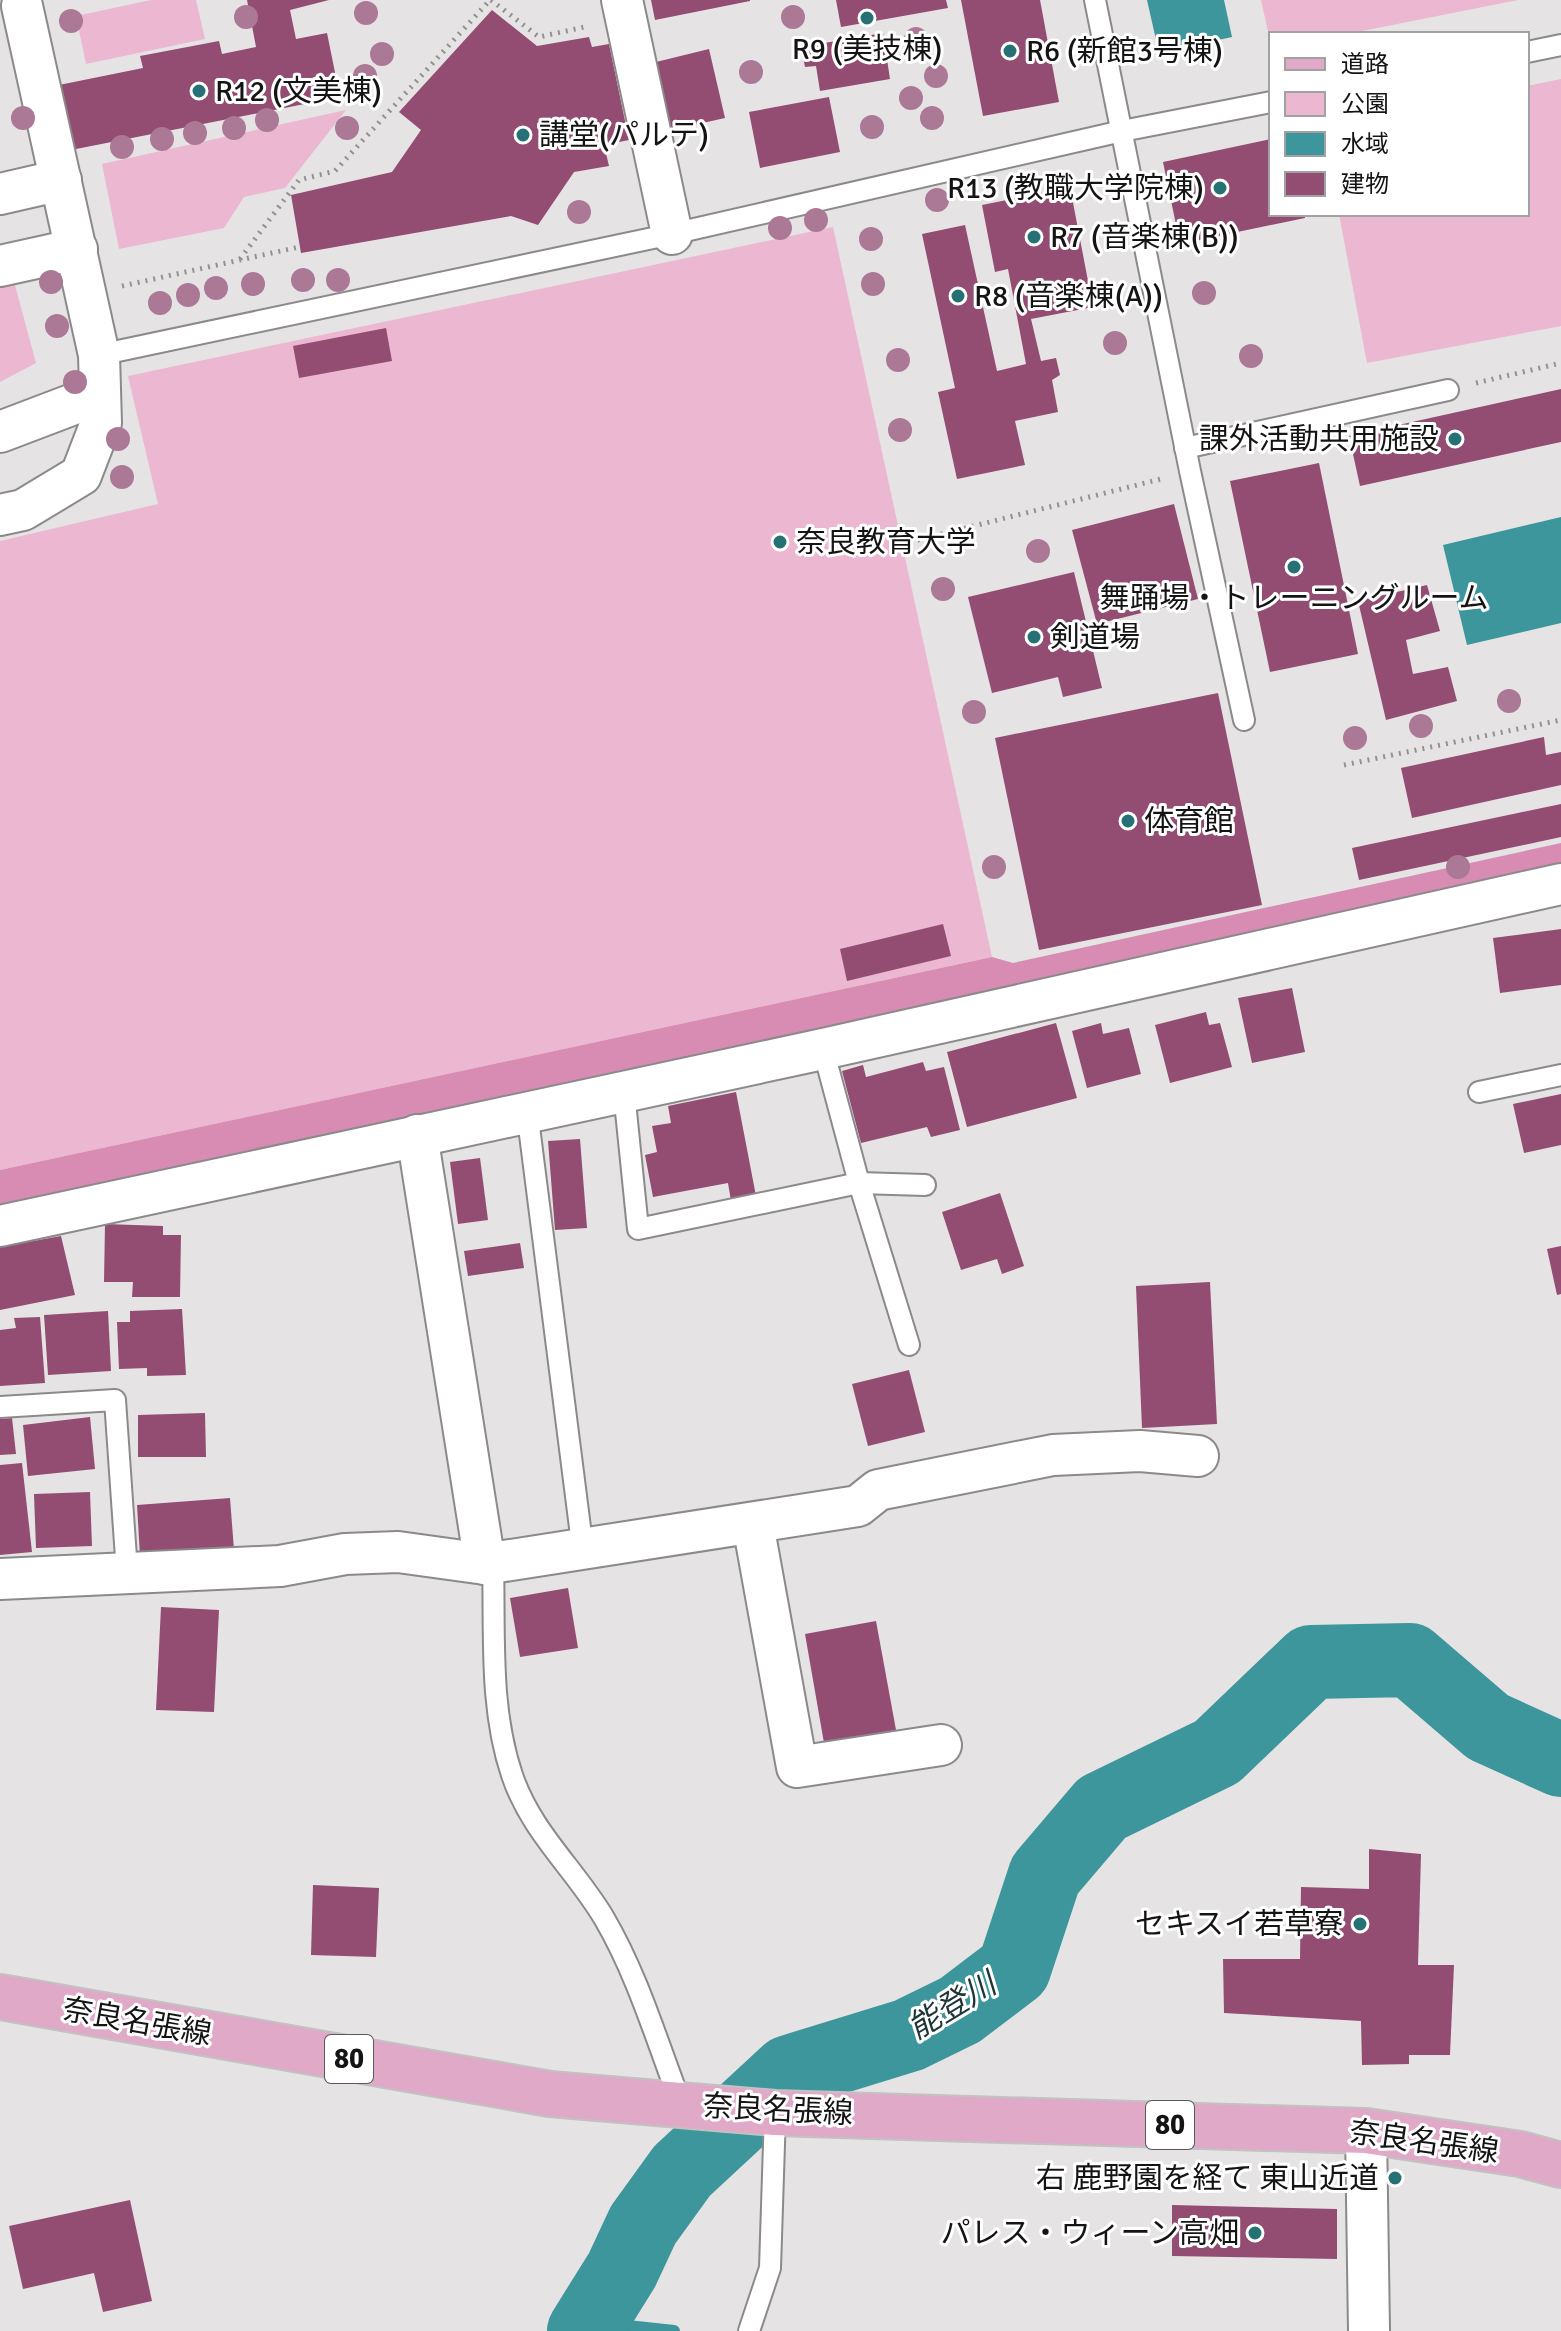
<svg xmlns="http://www.w3.org/2000/svg" width="1561" height="2331" viewBox="0 0 1561 2331" font-family="Signika,'Noto Sans JP',sans-serif">
<rect width="100%" height="100%" fill="#e6e3e4"/>
<g fill="#ecb7d1">
<polygon points="151,0 196,0 205,39 86,64 76,16"/>
<polygon points="1261,0 1518,0 1347,34 1271,34 1271,45"/>
<polygon points="1561,79 1561,326 1367,363 1339,214 1527,214 1527,86"/>
<polygon points="346,110 285,188 244,197 224,228 119,249 102,164"/>
<polygon points="833,227 992,957 0,1170 0,541 158,504 128,376"/>
<polygon points="12,274 36,363 0,382 0,276"/>
</g>
<polygon fill="#d88bb3" points="1561,843 1561,870 0,1205 0,1170 992,957 1013,963"/>
<g fill="#3c969b">
<polygon points="1147,0 1224,0 1232,37 1159,53"/>
<polygon points="1561,517 1561,623 1467,645 1443,545"/>
</g>
<g fill="none" stroke-linecap="round" stroke-linejoin="round">
<polyline stroke="#3c969b" stroke-width="12" points="590,2322 674,2331"/>
<polyline stroke="#3c969b" stroke-width="74" points="584,2331 622,2270 643,2225 682,2171 789,2072 909,2035 960,2010 1014,1969 1045,1875 1102,1808 1217,1752 1311,1662 1410,1660 1488,1727 1561,1760"/>
</g>
<g fill="#934c72">
<polygon points="247,0 329,0 290,10 296,39 327,33 340,97 71,150 59,85 143,68 140,56 219,41 222,54 256,47"/>
<polygon points="651,0 750,0 750,1 655,20"/>
<polygon points="836,0 946,0 948,8 841,27"/>
<polygon points="961,0 1040,0 1059,102 983,116"/>
<polygon points="492,10 537,46 589,37 592,47 609,44 629,140 604,145 609,166 574,172 538,225 511,216 301,253 291,195 392,172 421,130 399,112"/>
<polygon points="883,33 890,79 820,91 816,66 805,67 801,47"/>
<polygon points="709,49 725,118 667,131 652,63"/>
<polygon points="829,97 840,152 760,168 749,112"/>
<polygon points="1271,139 1271,214 1304,214 1305,218 1180,244 1163,162"/>
<polygon points="1070,187 1093,307 1031,319 1041,361 1056,358 1060,375 1052,380 1058,412 1015,421 1025,465 957,479 938,392 955,388 922,234 965,225 997,371 1026,364 1008,269 995,272 982,205"/>
<polygon points="386,328 392,361 299,378 293,346"/>
<polygon points="1561,389 1561,442 1360,486 1349,436"/>
<polygon points="1319,463 1358,654 1270,672 1230,481"/>
<polygon points="1174,504 1198,599 1097,624 1072,530"/>
<polygon points="1074,572 1102,688 1063,697 1058,677 992,693 968,597"/>
<polygon points="1427,585 1440,631 1406,640 1413,674 1448,667 1457,701 1386,720 1358,601"/>
<polygon points="1218,693 1262,905 1039,950 995,738"/>
<polygon points="1544,737 1546,755 1561,752 1561,785 1412,818 1401,768"/>
<polygon points="1561,804 1561,837 1359,880 1352,848"/>
<polygon points="943,924 951,956 847,981 840,949"/>
<polygon points="1561,929 1561,985 1500,993 1493,938"/>
<polygon points="1292,988 1305,1052 1252,1063 1238,998"/>
<polygon points="1206,1012 1209,1025 1220,1023 1232,1067 1170,1083 1155,1025"/>
<polygon points="1056,1023 1077,1098 967,1127 947,1052"/>
<polygon points="1101,1023 1103,1034 1129,1028 1141,1074 1087,1088 1072,1031"/>
<polygon points="923,1062 926,1071 944,1067 960,1130 931,1137 927,1127 861,1143 842,1071 863,1065 866,1077"/>
<polygon points="736,1092 756,1196 731,1201 728,1183 653,1197 645,1155 657,1152 652,1126 671,1123 668,1106"/>
<polygon points="1561,1094 1561,1145 1524,1153 1513,1104"/>
<polygon points="580,1139 587,1228 555,1230 548,1141"/>
<polygon points="480,1158 488,1220 458,1224 450,1162"/>
<polygon points="1000,1193 1024,1266 1002,1274 997,1259 961,1270 942,1212"/>
<polygon points="105,1224 163,1226 163,1235 181,1235 180,1297 132,1297 133,1282 104,1282"/>
<polygon points="61,1236 75,1295 0,1310 0,1247"/>
<polygon points="520,1243 524,1268 468,1276 464,1251"/>
<polygon points="1561,1246 1561,1294 1557,1295 1547,1249"/>
<polygon points="1210,1282 1217,1424 1142,1428 1136,1286"/>
<polygon points="182,1309 186,1375 147,1376 147,1368 119,1369 117,1322 130,1322 130,1311"/>
<polygon points="108,1311 111,1371 48,1375 44,1315"/>
<polygon points="40,1317 45,1383 0,1386 0,1330 16,1328 14,1318"/>
<polygon points="909,1370 925,1432 868,1446 852,1384"/>
<polygon points="205,1413 206,1457 138,1457 138,1415"/>
<polygon points="90,1417 95,1469 28,1476 23,1425"/>
<polygon points="12,1418 16,1454 0,1455 0,1419"/>
<polygon points="22,1463 32,1552 0,1555 0,1465"/>
<polygon points="90,1492 92,1546 36,1548 34,1494"/>
<polygon points="230,1498 234,1550 140,1556 137,1505"/>
<polygon points="568,1588 578,1648 520,1657 510,1598"/>
<polygon points="161,1607 219,1610 214,1712 156,1710"/>
<polygon points="876,1621 896,1730 824,1743 805,1634"/>
<polygon points="1369,1849 1421,1854 1418,1965 1454,1965 1450,2055 1409,2055 1409,2064 1362,2065 1361,2021 1224,2013 1223,1959 1300,1959 1301,1887 1369,1889"/>
<polygon points="313,1885 379,1888 376,1957 311,1955"/>
<polygon points="130,2200 152,2301 103,2312 94,2273 23,2289 9,2226"/>
<polygon points="1172,2205 1337,2209 1337,2259 1172,2256"/>
</g>
<g fill="none" stroke-linecap="round" stroke-linejoin="round">
<g stroke="#8c898a" stroke-width="24">
<g id="lane">
<polyline points="1095,0 1190,471 1244,720"/>
<polyline points="1527,52 1561,45"/>
<polyline points="99,355 672,234 1122,131 1271,102"/>
<polyline points="1185,448 1448,390"/>
<polyline points="823,1049 859,1183 909,1345"/>
<polyline points="624,1092 638,1229 859,1183 925,1185"/>
<polyline points="1479,1092 1561,1075"/>
<polyline points="527,1111 583,1551"/>
<polyline points="0,1407 115,1400 127,1572"/>
<path d="M493 1563C495 1633 489 1707 512 1775 531 1832 575 1869 604 1918 638 1976 657 2042 681 2104"/>
<polyline points="749,2331 770,2268 775,2113"/>
</g>
</g>
<g stroke="#8c898a" stroke-width="44">
<g id="street">
<polyline points="622,0 672,234"/>
<polyline points="0,194 61,180"/>
<polyline points="0,266 77,249"/>
<polyline points="0,432 100,394"/>
<polyline points="0,515 23,510 81,475 101,423 99,355 22,6"/>
<polyline points="417,1135 485,1564"/>
<polyline points="0,1226 823,1049 1561,884"/>
<polyline points="753,1524 797,1767 941,1745"/>
<polyline points="0,1579 280,1566 345,1554 398,1552 485,1564 858,1506 878,1490 1053,1455 1140,1451 1198,1456"/>
<polyline points="1366,2131 1369,2331"/>
</g>
</g>
<g stroke="#c2c2c2" stroke-width="48">
<polyline id="primary" points="0,1997 550,2094 775,2113 1366,2131 1520,2154 1561,2165"/>
</g>
<g stroke="#939192" stroke-width="5" stroke-dasharray="2 6" stroke-linecap="butt">
<polyline points="491,0 539,37 589,26"/>
<polyline points="240,259 299,180 335,171 490,0"/>
<polyline points="122,286 299,247"/>
<polyline points="1476,383 1561,363"/>
<polyline points="902,544 1161,479"/>
<polyline points="1344,765 1561,720"/>
</g>
<use href="#lane" stroke="#fff" stroke-width="20"/>
<use href="#street" stroke="#fff" stroke-width="40"/>
<use href="#primary" stroke="#e0a9c7" stroke-width="44"/>
</g>
<g fill="#ab7896">
<circle cx="366" cy="13" r="12"/>
<circle cx="246" cy="17" r="12"/>
<circle cx="793" cy="17" r="12"/>
<circle cx="71" cy="21" r="12"/>
<circle cx="916" cy="39" r="12"/>
<circle cx="382" cy="54" r="12"/>
<circle cx="751" cy="72" r="12"/>
<circle cx="365" cy="76" r="12"/>
<circle cx="936" cy="76" r="12"/>
<circle cx="911" cy="98" r="12"/>
<circle cx="23" cy="118" r="12"/>
<circle cx="932" cy="118" r="12"/>
<circle cx="267" cy="120" r="12"/>
<circle cx="872" cy="127" r="12"/>
<circle cx="234" cy="128" r="12"/>
<circle cx="347" cy="128" r="12"/>
<circle cx="195" cy="133" r="12"/>
<circle cx="162" cy="139" r="12"/>
<circle cx="122" cy="147" r="12"/>
<circle cx="937" cy="200" r="12"/>
<circle cx="579" cy="212" r="12"/>
<circle cx="816" cy="220" r="12"/>
<circle cx="780" cy="228" r="12"/>
<circle cx="871" cy="239" r="12"/>
<circle cx="303" cy="280" r="12"/>
<circle cx="338" cy="280" r="12"/>
<circle cx="51" cy="282" r="12"/>
<circle cx="253" cy="284" r="12"/>
<circle cx="873" cy="284" r="12"/>
<circle cx="216" cy="288" r="12"/>
<circle cx="1204" cy="293" r="12"/>
<circle cx="188" cy="295" r="12"/>
<circle cx="160" cy="303" r="12"/>
<circle cx="57" cy="326" r="12"/>
<circle cx="1115" cy="343" r="12"/>
<circle cx="1251" cy="356" r="12"/>
<circle cx="898" cy="360" r="12"/>
<circle cx="75" cy="382" r="12"/>
<circle cx="900" cy="430" r="12"/>
<circle cx="118" cy="439" r="12"/>
<circle cx="122" cy="477" r="12"/>
<circle cx="1038" cy="551" r="12"/>
<circle cx="943" cy="589" r="12"/>
<circle cx="1509" cy="701" r="12"/>
<circle cx="974" cy="712" r="12"/>
<circle cx="1421" cy="726" r="12"/>
<circle cx="1355" cy="738" r="12"/>
<circle cx="994" cy="867" r="12"/>
<circle cx="1458" cy="867" r="12"/>
</g>
<g fill="#267175" stroke="#fff" stroke-width="3">
<circle cx="867" cy="18" r="8"/>
<circle cx="1010" cy="51" r="8"/>
<circle cx="199" cy="91" r="8"/>
<circle cx="523" cy="135" r="8"/>
<circle cx="1220" cy="188" r="8"/>
<circle cx="1034" cy="237" r="8"/>
<circle cx="958" cy="296" r="8"/>
<circle cx="1455" cy="439" r="8"/>
<circle cx="780" cy="542" r="8"/>
<circle cx="1294" cy="567" r="8"/>
<circle cx="1034" cy="637" r="8"/>
<circle cx="1128" cy="821" r="8"/>
<circle cx="1360" cy="1924" r="8"/>
<circle cx="1395" cy="2178" r="8"/>
<circle cx="1255" cy="2233" r="8"/>
</g>
<g text-anchor="middle" dominant-baseline="central" stroke-width="6" stroke-linejoin="round" paint-order="stroke">
<g fill="#fff" stroke="#5b5a5b" stroke-width="2">
<rect x="325" y="2035" width="48" height="48" rx="6"/>
<rect x="1146" y="2101" width="48" height="48" rx="6"/>
</g>
<g font-size="28" font-weight="bold" fill="#151415">
<text x="349" y="2059">80</text>
<text x="1170" y="2125">80</text>
</g>
<g font-size="30" fill="#151415" stroke="#fff" text-anchor="start">
<text x="867" y="49" text-anchor="middle">R9 (美技棟)</text>
<text x="1026" y="51">R6 (新館3号棟)</text>
<text x="215" y="91">R12 (文美棟)</text>
<text x="539" y="135">講堂(パルテ)</text>
<text x="1204" y="188" text-anchor="end">R13 (教職大学院棟)</text>
<text x="1050" y="237">R7 (音楽棟(B))</text>
<text x="974" y="296">R8 (音楽棟(A))</text>
<text x="1439" y="439" text-anchor="end">課外活動共用施設</text>
<text x="796" y="542">奈良教育大学</text>
<text x="1294" y="598" text-anchor="middle">舞踊場・トレーニングルーム</text>
<text x="1050" y="637">剣道場</text>
<text x="1144" y="821">体育館</text>
<text x="1344" y="1924" text-anchor="end">セキスイ若草寮</text>
<text x="1379" y="2178" text-anchor="end">右 鹿野園を経て 東山近道</text>
<text x="1239" y="2233" text-anchor="end">パレス・ウィーン高畑</text>
</g>
<g font-size="30" fill="#151415" stroke="#fff">
<text transform="translate(137 2022) rotate(10)">奈良名張線</text>
<text transform="translate(778 2110) rotate(3)">奈良名張線</text>
<text transform="translate(1424 2142) rotate(8)">奈良名張線</text>
</g>
<g font-size="32" font-style="italic" fill="#1e3435" stroke="#fff">
<text transform="translate(952 2006) rotate(-31)">能登川</text>
</g>
</g>
<rect x="1269" y="32" width="260" height="184" fill="#ffffff" stroke="#a1a1a1" stroke-width="2"/>
<rect x="1285" y="58" width="40" height="12" fill="#e0a9c7" stroke="#a1a1a1" stroke-width="2"/>
<text x="1341" y="72" font-size="24" fill="#151415">道路</text>
<rect x="1285" y="92" width="40" height="24" fill="#ecb7d1" stroke="#a1a1a1" stroke-width="2"/>
<text x="1341" y="112" font-size="24" fill="#151415">公園</text>
<rect x="1285" y="132" width="40" height="24" fill="#3c969b" stroke="#a1a1a1" stroke-width="2"/>
<text x="1341" y="152" font-size="24" fill="#151415">水域</text>
<rect x="1285" y="172" width="40" height="24" fill="#934c72" stroke="#a1a1a1" stroke-width="2"/>
<text x="1341" y="192" font-size="24" fill="#151415">建物</text>
</svg>
